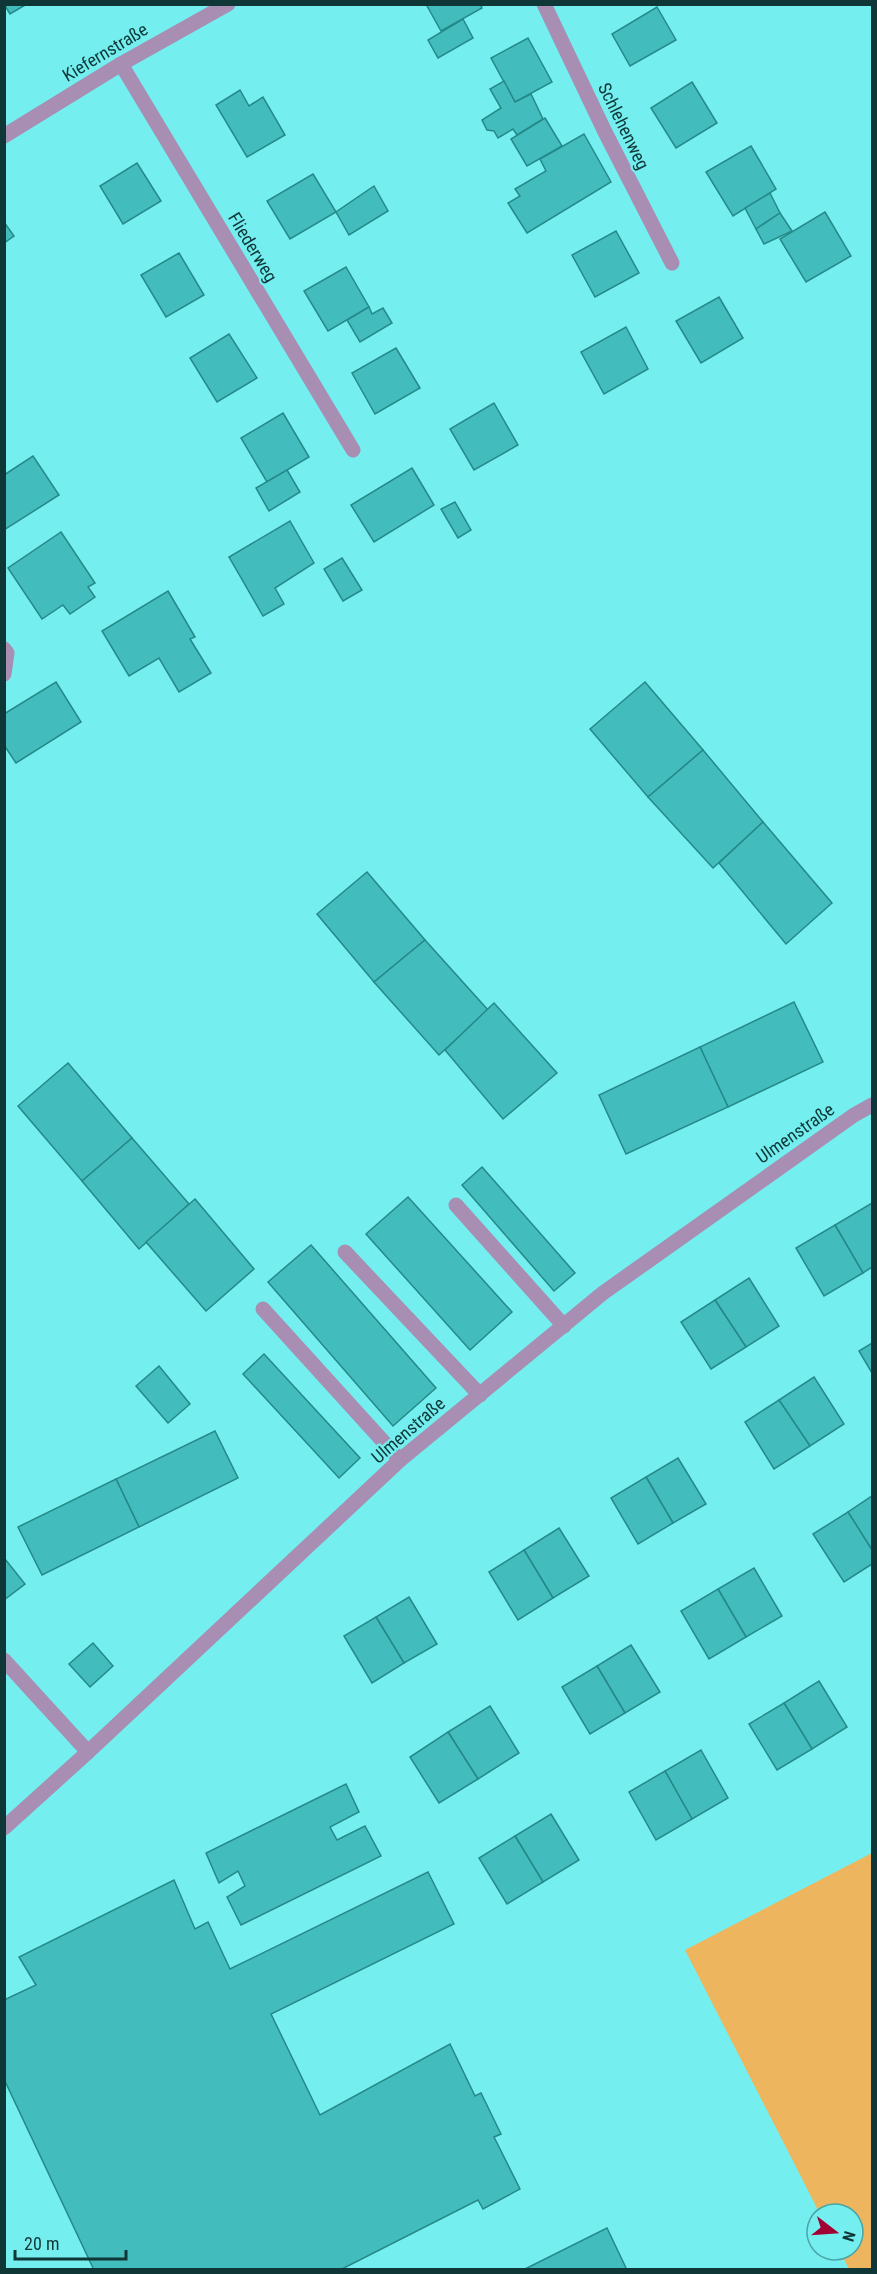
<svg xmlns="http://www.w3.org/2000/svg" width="877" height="2274" viewBox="0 0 877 2274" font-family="'Roboto Condensed',sans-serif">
<rect width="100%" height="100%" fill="#74eeef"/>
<polygon fill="#eeb55f" points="872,1853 872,2269 849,2269 839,2250 853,2250 853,2214 820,2214 685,1950"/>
<g fill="#43bcbd" stroke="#258989" stroke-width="1.5">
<polygon points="4,4 27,4 10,14"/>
<polygon points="426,4 480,4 482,8 441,31"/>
<polygon points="657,7 676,40 630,66 612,34"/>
<polygon points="463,19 473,38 438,58 428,40"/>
<polygon points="528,38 552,82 515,102 491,58"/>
<polygon points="504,81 515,102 531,94 543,119 517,135 513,129 498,138 494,131 487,130 482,120 501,108 490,89"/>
<polygon points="692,82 717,123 676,148 651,108"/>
<polygon points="240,90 249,106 263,97 285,135 247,157 216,105"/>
<polygon points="545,118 562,146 527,166 511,139"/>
<polygon points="584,134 611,182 527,233 508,203 520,196 515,189 546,171 540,159"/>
<polygon points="751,146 776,189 733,216 706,172"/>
<polygon points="137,163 161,201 123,224 100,186"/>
<polygon points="313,174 336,212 290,239 267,201"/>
<polygon points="374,186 388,211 349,235 336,212"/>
<polygon points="770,193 780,213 756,229 745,208"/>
<polygon points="825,212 851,256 806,282 780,239"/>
<polygon points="780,213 792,231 764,244 756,229"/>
<polygon points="4,222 14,236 4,243"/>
<polygon points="616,231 639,273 595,297 572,255"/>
<polygon points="179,253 204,295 166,317 141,275"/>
<polygon points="346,267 369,307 328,331 304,291"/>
<polygon points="719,297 743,338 701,363 676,321"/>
<polygon points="369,307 372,314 383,308 392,323 360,342 347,320"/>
<polygon points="626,327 648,369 604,394 581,352"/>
<polygon points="229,334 257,378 217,402 190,358"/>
<polygon points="396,348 420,388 375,414 352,373"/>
<polygon points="494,403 518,445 474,470 450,429"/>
<polygon points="283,413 309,457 267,482 241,438"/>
<polygon points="33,456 59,495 4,530 4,475"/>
<polygon points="412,468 434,505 374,542 351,505"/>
<polygon points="287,470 300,492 269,511 256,488"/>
<polygon points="455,502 471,530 458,538 441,509"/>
<polygon points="290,521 314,563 275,588 284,604 263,616 229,557"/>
<polygon points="61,532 95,583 88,587 95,597 70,614 63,605 42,619 8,568"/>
<polygon points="342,558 362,590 343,601 324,569"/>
<polygon points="168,591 195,637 190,639 211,673 179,692 159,658 129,676 102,631"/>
<polygon points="56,682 81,722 16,763 4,745 4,714"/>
<polygon points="645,682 703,750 648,797 590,729"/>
<polygon points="703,750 763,822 713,868 648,797"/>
<polygon points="763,822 832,903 786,944 719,863"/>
<polygon points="367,872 425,940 374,982 317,914"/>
<polygon points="425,940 488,1010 439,1055 374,982"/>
<polygon points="794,1002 823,1062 728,1107 700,1047"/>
<polygon points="494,1003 557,1073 503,1119 445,1050"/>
<polygon points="700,1047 728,1107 626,1154 599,1095"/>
<polygon points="68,1063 132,1138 82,1181 18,1106"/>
<polygon points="132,1138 189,1204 139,1249 82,1181"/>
<polygon points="482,1167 575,1273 554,1291 462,1185"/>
<polygon points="408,1197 512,1312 470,1350 366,1234"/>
<polygon points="195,1199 254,1269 206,1311 146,1242"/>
<polygon points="872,1203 872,1267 863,1273 835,1225"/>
<polygon points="835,1225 863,1273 824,1296 796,1248"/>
<polygon points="311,1245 436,1388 393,1426 268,1282"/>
<polygon points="749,1278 779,1326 746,1347 715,1300"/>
<polygon points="715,1300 746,1347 711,1369 681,1322"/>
<polygon points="872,1343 872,1373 859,1351"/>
<polygon points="264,1354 360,1458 339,1478 243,1374"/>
<polygon points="159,1366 190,1404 168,1423 136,1386"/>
<polygon points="814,1377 844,1424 810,1446 779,1400"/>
<polygon points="779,1400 810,1446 774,1469 745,1422"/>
<polygon points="215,1431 238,1478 139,1527 116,1479"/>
<polygon points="678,1458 706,1504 673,1523 646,1477"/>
<polygon points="646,1477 673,1523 638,1544 611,1498"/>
<polygon points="116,1479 139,1527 42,1575 18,1527"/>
<polygon points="872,1496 872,1550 848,1512"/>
<polygon points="848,1512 872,1550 872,1564 844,1582 813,1534"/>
<polygon points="559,1528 589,1576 553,1598 524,1550"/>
<polygon points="524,1550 553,1598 518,1620 489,1572"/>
<polygon points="5,1559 25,1584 4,1600 4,1560"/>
<polygon points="754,1568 782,1616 746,1637 718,1589"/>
<polygon points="718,1589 746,1637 709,1659 681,1611"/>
<polygon points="409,1597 437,1644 404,1663 376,1617"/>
<polygon points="376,1617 404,1663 372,1683 344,1636"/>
<polygon points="93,1643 113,1666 90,1687 69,1664"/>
<polygon points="631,1645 660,1692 625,1713 597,1666"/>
<polygon points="597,1666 625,1713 590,1734 562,1687"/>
<polygon points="819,1681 847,1727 812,1749 784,1703"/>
<polygon points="784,1703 812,1749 777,1770 749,1724"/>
<polygon points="490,1706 519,1753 478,1779 448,1732"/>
<polygon points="448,1732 478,1779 439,1803 410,1757"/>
<polygon points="701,1750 728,1798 692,1819 665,1771"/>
<polygon points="665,1771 692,1819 656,1840 629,1792"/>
<polygon points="346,1784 359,1812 330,1827 337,1840 365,1826 381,1856 241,1925 227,1897 245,1886 238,1871 219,1883 206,1853"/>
<polygon points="551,1814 579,1860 543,1882 515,1836"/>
<polygon points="515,1836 543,1882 507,1904 479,1858"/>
<polygon points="428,1872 454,1924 271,2014 320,2115 450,2044 475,2096 481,2093 501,2134 494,2137 520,2189 483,2209 478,2200 340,2270 94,2270 4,2079 4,2000 36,1985 19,1957 174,1880 195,1929 208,1922 230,1969"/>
<polygon points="607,2228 627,2270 523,2270"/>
</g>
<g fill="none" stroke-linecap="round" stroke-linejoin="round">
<g stroke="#a78eb2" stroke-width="15">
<polyline points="544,4 605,132 672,263"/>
<polyline points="121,64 353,450"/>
<polyline points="4,136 121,64 228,4"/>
<polyline points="4,649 7,653 4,674"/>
<polyline points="456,1205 564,1326"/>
<polyline points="345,1252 480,1395"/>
<polyline points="263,1309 400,1460"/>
<polyline points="4,1660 88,1752"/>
<polyline points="4,1828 88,1752 400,1460 603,1293 854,1115 872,1105"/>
</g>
</g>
<g text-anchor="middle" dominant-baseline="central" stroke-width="4.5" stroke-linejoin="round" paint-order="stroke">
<g font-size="18" fill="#0f3737" stroke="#74eeef">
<text transform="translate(105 52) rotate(-31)">Kiefernstraße</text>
<text transform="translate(624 126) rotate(64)">Schlehenweg</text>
<text transform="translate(253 247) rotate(59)">Fliederweg</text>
<text transform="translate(795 1133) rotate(-35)">Ulmenstraße</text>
<text transform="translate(408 1430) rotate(-41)">Ulmenstraße</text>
</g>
</g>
<rect width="877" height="2274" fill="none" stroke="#0f3737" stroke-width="12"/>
<g transform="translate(835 2232) rotate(107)"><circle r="28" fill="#74eeef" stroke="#4ca5a5" stroke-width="1.5"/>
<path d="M0-4.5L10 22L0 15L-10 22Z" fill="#a10133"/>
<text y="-9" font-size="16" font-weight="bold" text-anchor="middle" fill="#0f3737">N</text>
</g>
<path d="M15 2250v9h111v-9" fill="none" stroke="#0f3737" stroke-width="3"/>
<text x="24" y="2250" font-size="18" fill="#0f3737" stroke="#74eeef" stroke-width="4.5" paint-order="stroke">20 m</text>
</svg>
